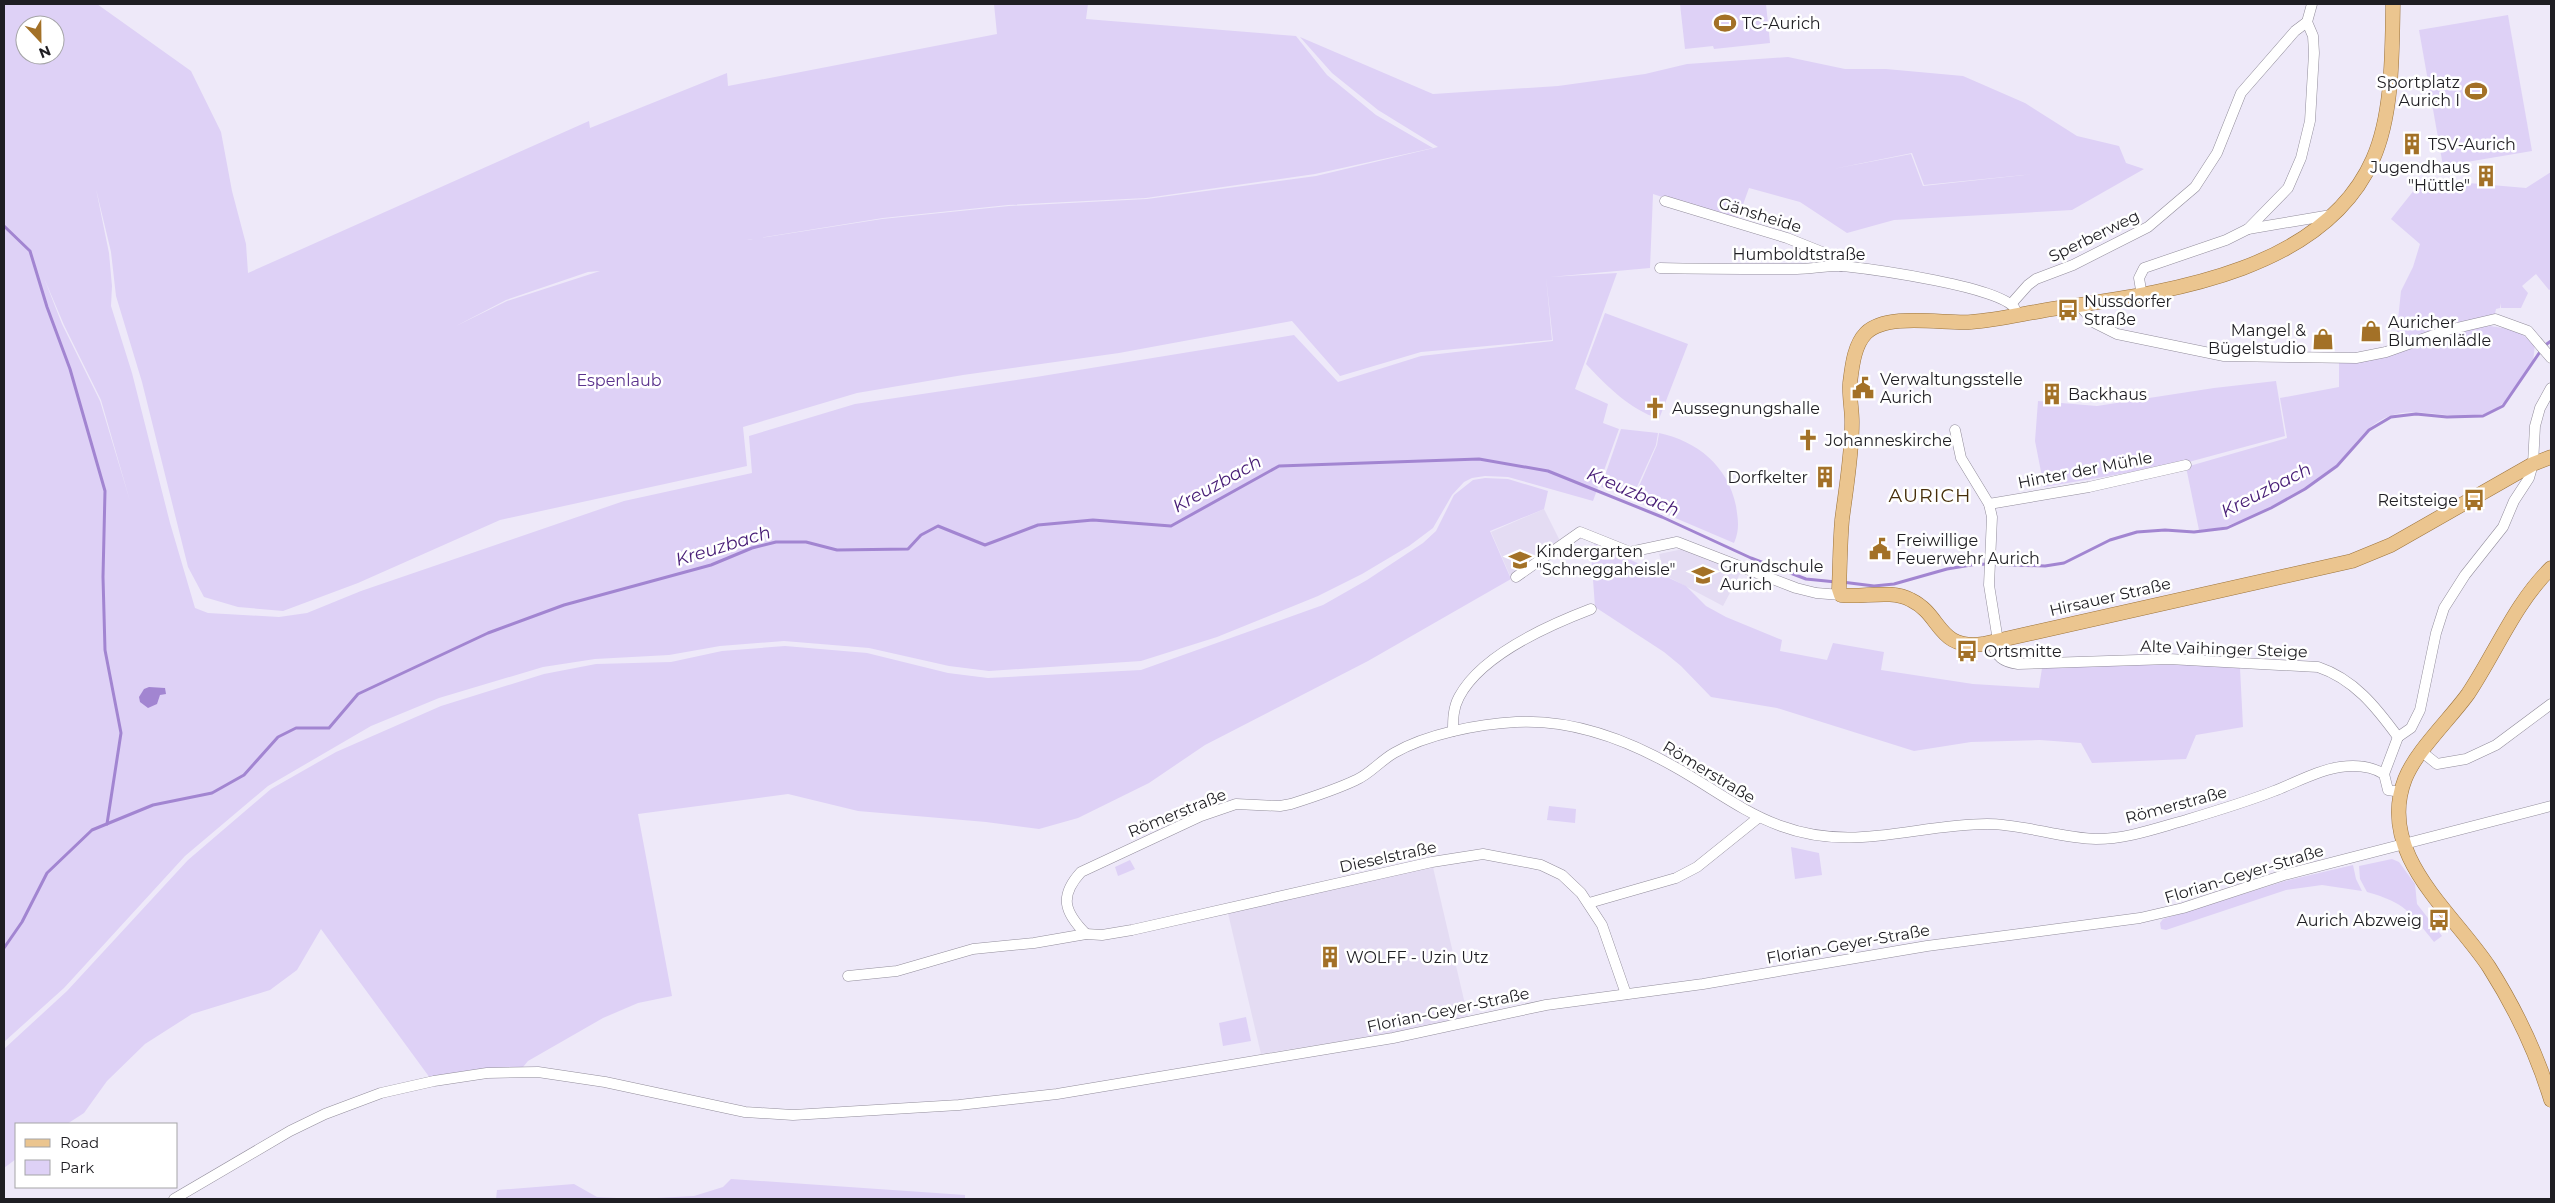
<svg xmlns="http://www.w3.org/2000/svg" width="2555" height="1203" viewBox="0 0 2555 1203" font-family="Montserrat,sans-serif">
<rect width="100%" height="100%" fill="#eee9f9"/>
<g fill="#e4dcf3">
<polygon points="1544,509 1561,543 1511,578 1491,532"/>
<polygon points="1683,549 1741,572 1723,606 1655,570 1661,561 1659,554"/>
<polygon points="1432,863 1468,1017 1398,1032 1261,1054 1227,909"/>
</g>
<g fill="#ded1f6" fill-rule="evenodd">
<path d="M4 4H97L191 71 221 132 232 191 246 244 248 273 589 121 590 128 727 73 728 86 997 34 994 4H1088L1086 19 1296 36 1327 75 1376 115 1433 148 1315 174 1146 198 1008 205 883 218 747 240 882 219 1009 206 1147 199 1316 176 1438 147 1378 110 1332 73 1300 37 1433 94 1558 86 1645 74 1687 64 1788 57 1845 69H1886L1963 76 2025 103 2077 136 2119 146 2126 163 2144 169 2072 210 1894 220 1847 233 1800 202 1749 188 1737 221 1653 194 1650 268 1550 277 1617 273 1575 389 1608 404 1603 423 1619 429 1593 501 1508 477 1485 476 1472 478 1464 482 1452 495 1433 528 1409 546 1362 574 1318 596 1217 637 1141 661 989 671 949 666 869 648 784 641 720 646 669 655 595 659 543 667 439 698 371 726 268 786 185 856 64 988 4 1042ZM25 25H55V55H25ZM1912 153 1924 185 2034 174 1923 186 1911 154 1833 169ZM96 189 111 252 116 296 142 382 188 567 204 597 238 607 283 611 358 583 500 520 747 466 743 427 857 393 963 375 1119 353 1292 321 1340 376 1421 352 1552 340 1546 277 1553 341 1421 356 1338 382 1294 335 1036 377 855 404 749 436 752 473 624 501 361 591 307 613 279 617 208 613 195 608 170 523 132 373 111 306 112 286 109 253ZM600 271 507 301 456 326 506 300 588 272ZM44 278 64 325 101 400 130 501 100 401 62 324Z"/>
<polygon points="1680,4 1766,4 1770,43 1714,49 1713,46 1685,49"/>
<polygon points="2508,15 2532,151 2443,166 2419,30"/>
<polygon points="2551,163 2551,289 2549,290 2536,274 2522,286 2528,293 2521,308 2501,308 2500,303 2500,308 2496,309 2494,318 2395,348 2401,291 2413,267 2420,244 2391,219 2423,179 2526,188 2551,172"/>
<path d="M1605 313 1688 344 1659 419C1628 408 1608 387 1586 364Z"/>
<path d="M2490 326 2516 330 2535 344C2534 351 2534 360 2531 366 2526 375 2509 399 2501 405 2470 431 2425 403 2390 416 2366 424 2354 447 2337 464 2311 490 2263 513 2229 525 2220 529 2208 529 2199 530L2186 467 2287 438 2280 398 2339 387V361L2419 343 2469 329Z"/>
<polygon points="2276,381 2285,436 2185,463 2044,487 2035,441 2038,401 2097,406 2214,388"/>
<polygon points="1621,429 1658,433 1656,445 1632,498 1601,487"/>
<path d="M1659 433C1697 441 1728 466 1736 506 1738 520 1740 529 1734 543L1633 500 1657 445Z"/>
<polygon points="1485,478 1508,479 1548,491 1544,509 1490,531 1511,579 1368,661 1205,745 1149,783 1078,818 1039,829 986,822 858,811 788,794 638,814 672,996 638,1003 603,1018 528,1061 523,1067 483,1069 430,1078 321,929 297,970 270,990 192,1014 145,1044 107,1081 84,1113 67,1124 16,1124 16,1159 4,1168 4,1049 67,991 188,860 271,789 336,752 441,706 544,674 596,664 671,662 722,651 785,646 867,653 948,673 988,678 1141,670 1323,605 1367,580 1423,543 1436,531 1454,495 1473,480"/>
<polygon points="1595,543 1686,586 1706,606 1726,617 1782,640 1780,651 1827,660 1833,643 1884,652 1881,670 1973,684 2039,688 2042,668 2169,663 2240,668 2243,727 2196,735 2186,759 2092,763 2081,743 2040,740 1971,742 1914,751 1777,708 1711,697 1681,666 1664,652 1595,607 1591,552"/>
<polygon points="1549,806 1576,809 1575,823 1547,820"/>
<polygon points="1791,847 1819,853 1822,875 1795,879"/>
<path d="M2392 859 2399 862 2415 884 2417 904 2442 936 2434 942C2410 912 2406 903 2367 892L2360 879 2359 866Z"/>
<polygon points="1130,860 1135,869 1118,876 1115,867"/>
<polygon points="2353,865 2356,879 2362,891 2322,885 2286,890 2166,930 2161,929 2160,923 2163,919 2285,881"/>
<polygon points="1246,1017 1251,1041 1223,1046 1219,1023"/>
<polygon points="731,1179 965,1195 965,1199 496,1199 497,1190 574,1184 597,1197 637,1199 694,1196 723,1187"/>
</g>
<polygon fill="#a285d1" points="149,687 165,688 166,694 160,695 157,704 148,708 140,702 139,697 144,689"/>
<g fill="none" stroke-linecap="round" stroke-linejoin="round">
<g stroke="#a285d1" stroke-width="3">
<polyline points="4,226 30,251 47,307 70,369 105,491 103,577 105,650 121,733 107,824"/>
<polyline points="1842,582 1874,586 1894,584 1947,569 1977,564 2045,566 2064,563 2110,540 2137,532 2165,530 2194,532 2227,528 2271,508 2305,489 2337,466 2369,430 2391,417 2416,414 2447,417 2483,416 2503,406 2544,346 2551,341"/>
<polyline points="4,948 22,922 47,873 92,830 153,805 212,793 244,775 278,737 296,728 329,728 358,694 488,633 564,605 711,565 752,548 776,542 806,542 837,550 908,549 921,535 938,526 985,545 1038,525 1093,520 1171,526 1279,466 1479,459 1548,471 1662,517 1751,558 1806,579 1836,582"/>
</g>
<g stroke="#928d9b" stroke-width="11">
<g id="minor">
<polyline points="1665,201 1787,238 1822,252 1841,266"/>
<polyline points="2248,229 2331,215"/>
<path d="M1660 268C1706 269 1751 269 1797 269 1813 269 1828 265 1843 266 1871 269 2004 287 2015 309"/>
<polyline points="2142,296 2139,278 2144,268 2226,240 2248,229 2288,188 2301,158 2310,121 2314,53 2313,36 2307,22 2312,4"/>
<polyline points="2012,303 2028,285 2036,279 2073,265 2148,227 2195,187 2217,153 2241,93 2295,31 2307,22"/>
<polyline points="2079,305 2095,323 2117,334 2224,356 2356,358 2386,352 2448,330 2495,319 2528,331 2551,358"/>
<polyline points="1955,430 1961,458 1989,504 1992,517 1989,585 1998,641"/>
<polyline points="1989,504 2089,487 2186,465"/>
<polyline points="1516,577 1580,532 1630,552 1677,542 1796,588 1816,593 1841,595"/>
<path d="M1992 642C1996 657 2003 662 2018 664L2169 659 2318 667C2354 679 2376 707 2398 737"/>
<path d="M1453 731C1453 720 1453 708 1459 697 1481 655 1549 625 1591 609"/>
<polyline points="2398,737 2411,728 2420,710 2436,633 2444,608 2465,575 2503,527 2514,501 2529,478 2533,464 2535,426 2540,408 2551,388"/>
<polyline points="2422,752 2437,764 2466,759 2496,745 2551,704"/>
<polyline points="2384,774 2398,737"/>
<polyline points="1589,903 1676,878 1697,867 1758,818"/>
<path d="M1086 934C1064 912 1059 896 1081 872L1201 816 1236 804 1280 806 1291 804C1313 797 1335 790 1356 780 1370 774 1380 761 1394 753 1427 734 1478 724 1516 722 1573 719 1626 739 1675 767 1711 787 1742 812 1781 826 1854 853 1916 824 1987 824 2024 824 2059 838 2096 839 2127 839 2157 828 2186 820 2216 811 2246 802 2274 791 2295 783 2318 770 2340 767 2355 765 2371 766 2384 774L2388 790 2401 792"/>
<polyline points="848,976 897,971 973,949 1034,943 1086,934 1102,935 1132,930 1432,862 1483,854 1541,865 1562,875 1581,893 1602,925 1626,994"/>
<polyline points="174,1199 290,1131 325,1114 381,1093 434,1081 487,1073 538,1072 605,1082 745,1112 793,1115 959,1105 1057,1094 1393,1038 1546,1005 1703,984 1927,946 2140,918 2183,908 2284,875 2551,806"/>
</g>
</g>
<g stroke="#9b7239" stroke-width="15">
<g id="major">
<path d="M2393 4C2392 52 2393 114 2373 159 2323 272 2167 292 2059 308 2029 312 2001 320 1971 322 1944 324 1887 312 1866 333 1854 345 1852 367 1850 383 1849 396 1852 409 1852 422 1852 455 1846 488 1842 520 1840 543 1840 566 1839 589L1841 595C1863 598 1891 589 1911 600 1942 615 1937 650 1983 644L2352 561 2391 545 2533 464 2551 457"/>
<path d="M2551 568C2515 603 2496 652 2468 694 2450 719 2416 751 2405 779 2376 854 2452 911 2489 967 2515 1008 2537 1054 2551 1100"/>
</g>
</g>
<use href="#minor" stroke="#fff" stroke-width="10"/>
<use href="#major" stroke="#ebc58f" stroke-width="14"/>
</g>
<defs>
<g id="stadium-bare" transform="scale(1.725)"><path d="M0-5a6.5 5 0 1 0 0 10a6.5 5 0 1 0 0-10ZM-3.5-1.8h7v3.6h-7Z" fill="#a37127" stroke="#fff" stroke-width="2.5" paint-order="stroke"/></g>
<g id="building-bare" transform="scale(1.725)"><path d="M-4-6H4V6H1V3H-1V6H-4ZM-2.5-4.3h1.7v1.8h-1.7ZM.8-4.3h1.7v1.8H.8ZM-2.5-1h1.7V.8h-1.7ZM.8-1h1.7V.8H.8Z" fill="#a37127" stroke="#fff" stroke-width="2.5" paint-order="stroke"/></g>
<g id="bus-bare" transform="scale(1.725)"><path d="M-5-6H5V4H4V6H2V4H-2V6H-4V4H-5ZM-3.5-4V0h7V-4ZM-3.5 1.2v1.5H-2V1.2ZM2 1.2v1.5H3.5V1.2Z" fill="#a37127" stroke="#fff" stroke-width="2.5" paint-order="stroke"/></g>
<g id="shop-bare" transform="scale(1.725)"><path d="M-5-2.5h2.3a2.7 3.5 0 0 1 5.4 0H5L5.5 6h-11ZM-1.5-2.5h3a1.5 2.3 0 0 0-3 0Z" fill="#a37127" stroke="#fff" stroke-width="2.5" paint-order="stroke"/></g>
<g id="civic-bare" transform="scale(1.725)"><path d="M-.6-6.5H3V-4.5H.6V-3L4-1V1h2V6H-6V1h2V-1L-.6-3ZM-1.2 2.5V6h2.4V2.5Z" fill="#a37127" stroke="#fff" stroke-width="2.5" paint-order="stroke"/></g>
<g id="church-bare" transform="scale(1.725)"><path d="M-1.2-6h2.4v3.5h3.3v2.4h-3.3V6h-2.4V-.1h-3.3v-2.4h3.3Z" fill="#a37127" stroke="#fff" stroke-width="2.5" paint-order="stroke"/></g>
<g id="school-bare" transform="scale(1.725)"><path d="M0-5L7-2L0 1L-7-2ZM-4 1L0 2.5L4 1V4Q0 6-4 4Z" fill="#a37127" stroke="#fff" stroke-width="2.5" paint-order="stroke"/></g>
</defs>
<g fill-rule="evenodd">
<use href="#stadium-bare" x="1725" y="23"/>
<use href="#stadium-bare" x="2476" y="91"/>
<use href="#building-bare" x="2412" y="144"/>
<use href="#building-bare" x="2486" y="176"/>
<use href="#bus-bare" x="2068" y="310"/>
<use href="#shop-bare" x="2371" y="331"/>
<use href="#shop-bare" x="2323" y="339"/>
<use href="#civic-bare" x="1863" y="388"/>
<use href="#building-bare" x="2052" y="394"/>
<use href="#church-bare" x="1655" y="408"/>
<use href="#church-bare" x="1808" y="440"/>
<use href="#building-bare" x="1825" y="477"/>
<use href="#bus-bare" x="2474" y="500"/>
<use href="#civic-bare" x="1880" y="549"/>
<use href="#school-bare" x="1520" y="560"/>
<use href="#school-bare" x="1703" y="575"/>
<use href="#bus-bare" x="1967" y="651"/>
<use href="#bus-bare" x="2439" y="920"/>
<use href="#building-bare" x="1330" y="957"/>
</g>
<g text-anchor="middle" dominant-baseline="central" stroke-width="5" stroke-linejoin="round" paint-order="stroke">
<g font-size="16" fill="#1f1e23" stroke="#fff" text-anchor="start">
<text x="1742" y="23">TC-Aurich</text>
<text x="2460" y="82" text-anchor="end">Sportplatz<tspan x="2460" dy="18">Aurich I</tspan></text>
<text x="2428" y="144">TSV-Aurich</text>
<text x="2470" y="167" text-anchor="end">Jugendhaus<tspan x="2470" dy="18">"Hüttle"</tspan></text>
<text x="2084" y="301">Nussdorfer<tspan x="2084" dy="18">Straße</tspan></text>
<text x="2388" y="322">Auricher<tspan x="2388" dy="18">Blumenlädle</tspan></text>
<text x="2306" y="330" text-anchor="end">Mangel &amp;<tspan x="2306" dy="18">Bügelstudio</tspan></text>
<text x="1880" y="379">Verwaltungsstelle<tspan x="1880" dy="18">Aurich</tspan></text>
<text x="2068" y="394">Backhaus</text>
<text x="1672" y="408">Aussegnungshalle</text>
<text x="1825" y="440">Johanneskirche</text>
<text x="1808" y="477" text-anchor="end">Dorfkelter</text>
<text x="2458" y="500" text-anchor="end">Reitsteige</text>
<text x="1896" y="540">Freiwillige<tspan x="1896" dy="18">Feuerwehr Aurich</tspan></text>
<text x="1536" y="551">Kindergarten<tspan x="1536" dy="18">"Schneggaheisle"</tspan></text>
<text x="1720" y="566">Grundschule<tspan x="1720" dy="18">Aurich</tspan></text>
<text x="1984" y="651">Ortsmitte</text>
<text x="2422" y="920" text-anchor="end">Aurich Abzweig</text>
<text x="1346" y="957">WOLFF - Uzin Utz</text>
</g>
<g font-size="16" fill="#1f1e23" stroke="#fff">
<text transform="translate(1760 215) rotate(17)">Gänsheide</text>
<text transform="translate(2094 236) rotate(-26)">Sperberweg</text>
<text x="1799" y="254">Humboldtstraße</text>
<text transform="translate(2085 470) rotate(-11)">Hinter der Mühle</text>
<text transform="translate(2110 597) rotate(-13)">Hirsauer Straße</text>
<text transform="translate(2224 649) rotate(2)">Alte Vaihinger Steige</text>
<text transform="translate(1709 772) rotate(31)">Römerstraße</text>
<text transform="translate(2176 805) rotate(-15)">Römerstraße</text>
<text transform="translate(1177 813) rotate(-22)">Römerstraße</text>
<text transform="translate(1388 857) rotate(-12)">Dieselstraße</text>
<text transform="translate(2244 874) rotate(-17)">Florian-Geyer-Straße</text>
<text transform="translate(1848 944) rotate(-10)">Florian-Geyer-Straße</text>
<text transform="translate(1448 1010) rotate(-12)">Florian-Geyer-Straße</text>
</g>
<g font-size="16" fill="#5b338d" stroke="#fff">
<text x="619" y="380">Espenlaub</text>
</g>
<g font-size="18" font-style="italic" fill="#461b75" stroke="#fff">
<text transform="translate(1217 484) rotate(-29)">Kreuzbach</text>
<text transform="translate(2266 490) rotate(-27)">Kreuzbach</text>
<text transform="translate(1633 492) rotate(23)">Kreuzbach</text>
<text transform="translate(723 546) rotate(-17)">Kreuzbach</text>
</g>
<g font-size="19" letter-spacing="1" fill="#462e0a" stroke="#fff">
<text x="1930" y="495">AURICH</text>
</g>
</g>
<rect width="2555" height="1203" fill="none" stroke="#1f1e23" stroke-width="10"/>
<rect x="15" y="1123" width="162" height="65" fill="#ffffff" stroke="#a5a5a7"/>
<rect x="25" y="1139" width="25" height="8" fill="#ebc58f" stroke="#a5a5a7"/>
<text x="60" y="1148" font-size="15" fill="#1f1e23">Road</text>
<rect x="25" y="1160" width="25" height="15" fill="#ded1f6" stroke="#a5a5a7"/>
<text x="60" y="1173" font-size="15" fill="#1f1e23">Park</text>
<g transform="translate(40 40) rotate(158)"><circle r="24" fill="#ffffff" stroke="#a5a5a7"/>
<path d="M0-4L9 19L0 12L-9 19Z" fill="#a37127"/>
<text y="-8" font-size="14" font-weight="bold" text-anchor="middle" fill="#1f1e23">N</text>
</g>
</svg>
